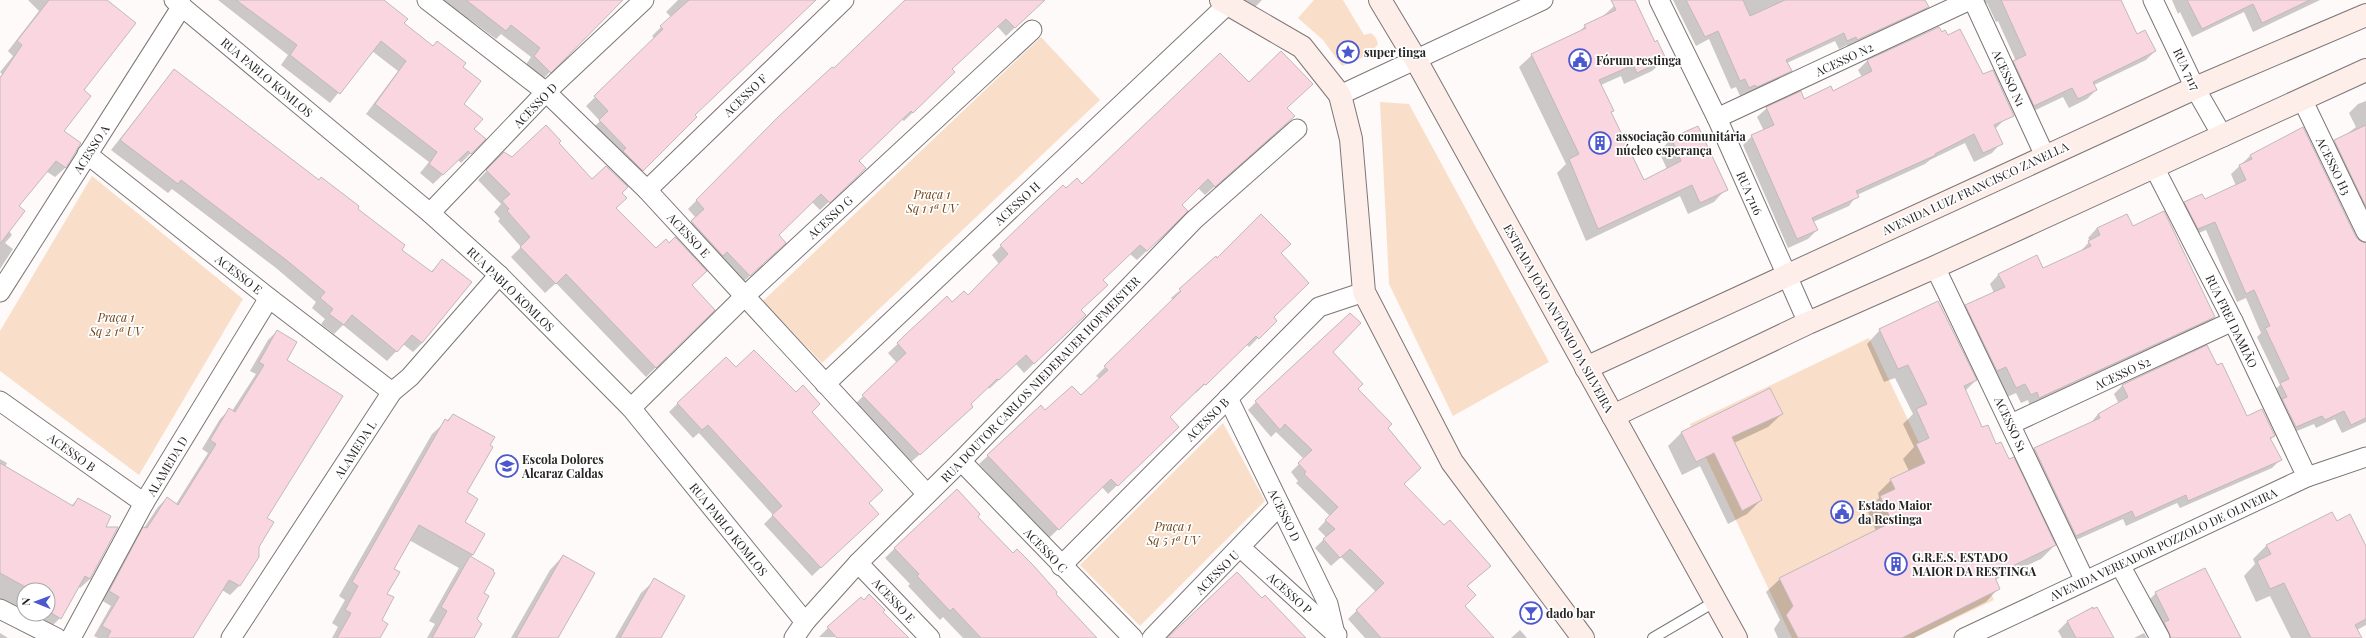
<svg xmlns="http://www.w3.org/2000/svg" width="2366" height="638" viewBox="0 0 2366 638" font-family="'Playfair Display',serif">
<rect width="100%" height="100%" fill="#fefaf9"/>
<g fill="#f9dfc9">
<path d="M1314 0H1343L1364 35 1371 33 1376 38 1378 44C1368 57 1357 60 1342 66L1323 40 1298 18Z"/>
<polygon points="1041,37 1100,100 822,363 763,301"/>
<polygon points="1380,102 1409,104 1549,362 1453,416 1389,284"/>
<polygon points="92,176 243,299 139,475 0,371 0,331"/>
<polygon points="1869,338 1994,600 1914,638 1792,638 1690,424"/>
<polygon points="1223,423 1265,501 1140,626 1080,565"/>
</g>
<g fill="#0003">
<polygon points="28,0 105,0 83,90 63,131 80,144 65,168 55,177 46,171 17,206 9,231 12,235 5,243 13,249 0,269 0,77 2,74 0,72 13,56 8,51 39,11"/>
<polygon points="218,0 383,0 403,24 461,67 462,104 472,129 485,139 461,163 458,160 433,184 420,173 429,162 366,114 398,71 372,51 330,103 281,65 288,55"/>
<polygon points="439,0 610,0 616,6 541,81 525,66 531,57 501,34 496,39 469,19 464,23"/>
<polygon points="678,0 814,0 694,115 634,179 591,130 600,121 586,106 655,39 652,36 671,17 666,12"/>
<polygon points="906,0 1030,0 1028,15 1006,36 997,26 951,69 945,81 904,121 901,119 858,161 856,177 820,210 812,202 777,235 776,252 741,284 683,231 696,218 688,209 779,118 834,70"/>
<polygon points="1223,0 1262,0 1248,14"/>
<polygon points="1625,0 1634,0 1654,43 1665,59 1652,71 1624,84 1621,76 1601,85 1610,112 1643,181 1667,169 1659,152 1671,139 1697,127 1726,189 1714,202 1688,214 1680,196 1586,241 1557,173 1566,164 1519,67 1532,55 1577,34 1585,26 1601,18 1614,6"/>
<polygon points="1673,0 1924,0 1928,7 1919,16 1848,48 1847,45 1839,49 1835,41 1787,63 1790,71 1782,80 1748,95 1746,93 1740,96 1736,87 1731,89 1709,39 1696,46"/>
<polygon points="1974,0 2112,0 2136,35 2155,51 2146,60 2094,85 2096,90 2087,99 2069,108 2063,97 2027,114 2006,70 2016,61 1998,21 1996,22 1987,3 1977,8"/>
<polygon points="2172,0 2320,0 2253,32 2244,12 2192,37 2180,12 2178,14"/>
<polygon points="1867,61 2005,119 1995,129 2001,143 1992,153 1974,162 1965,143 1930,160 1925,164 1857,195 1849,206 1813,222 1817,230 1808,239 1788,248 1743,145 1752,136 1764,131 1757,117 1767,108 1833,92 1862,77 1858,70"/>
<polygon points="174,71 356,209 401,250 431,272 442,260 422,343 413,352 403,344 387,361 343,325 334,334 321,324 325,319 312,308 316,302 276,268 172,189 168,193 111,150"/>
<polygon points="1249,84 1286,108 1284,125 1205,195 1198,188 1181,205 1152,246 1137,260 1130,254 1102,280 1080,311 1075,324 1024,373 1016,364 989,389 988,387 970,404 963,416 910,463 854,405 897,363 888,353 947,297 952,303 968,297 999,264 992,255 1028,219 1066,189 1082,185"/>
<polygon points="2366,101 2366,205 2355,210 2326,150 2356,127 2349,113 2358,104"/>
<polygon points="558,143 592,180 621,193 615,208 714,310 646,377 556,283 545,293 511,257 521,247 498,221 500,219 494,212 501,204 478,180 504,153 512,158"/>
<polygon points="2250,156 2366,272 2366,422 2342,433 2335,419 2316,428 2314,424 2287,435 2272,392 2280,385 2257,337 2261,333 2246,298 2237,302 2206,230 2189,237 2176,211 2185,203 2204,201 2236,186 2231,174"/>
<polygon points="2132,227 2214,317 2205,326 2030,406 2028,400 2021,403 2016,393 2007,397 1957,315 1966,306 1994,293 1990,284 1999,274 2042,269 2080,252 2090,241 2088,238 2097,228"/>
<polygon points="1280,254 1273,317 1267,329 1249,347 1246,344 1196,393 1195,392 1169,417 1169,436 1108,494 1102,487 1049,538 979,464 1041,407 1045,411 1081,396 1100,379 1096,376 1173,300 1171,298 1217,259"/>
<polygon points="1880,330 1976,380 1965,391 1982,428 2009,460 2055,545 2041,559 1995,580 1999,588 1986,602 1914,638 1778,638 1774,629 1780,620 1766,592 1780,579 1876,531 1867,510 1879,498 1878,493 1891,480 1909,471 1903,459 1914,447 1903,424 1913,414 1895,378 1884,382 1867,344"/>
<polygon points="277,331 285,360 265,518 258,546 258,556 239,586 230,595 222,590 192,638 98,638 94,636 111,606 101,600 134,538 144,528 158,507 167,498 176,504 208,453 202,449 220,419 229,410 232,411 256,374 250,371 268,340"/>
<polygon points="2206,347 2247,418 2274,436 2270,440 2280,460 2272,468 2180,508 2177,503 2126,526 2123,519 2067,544 2026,457 2034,449 2090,424 2098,414 2119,404 2114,394 2122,386"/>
<polygon points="1332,352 1387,428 1403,484 1444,527 1490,566 1466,587 1464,606 1493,638 1365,638 1348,619 1376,592 1341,557 1331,566 1315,548 1326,537 1318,529 1330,516 1296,483 1298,481 1291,472 1304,459 1276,432 1271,437 1248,410 1256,402"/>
<polygon points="736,369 811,412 868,503 869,522 812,576 764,524 773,515 699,433 693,438 669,412 678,403"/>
<polygon points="1782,414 1768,427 1734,443 1761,500 1747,514 1728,524 1700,466 1682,475 1668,446 1681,433"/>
<polygon points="453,415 466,492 463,523 473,555 470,557 482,594 473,638 427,638 435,624 429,621 459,568 409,540 393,569 380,620 379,638 332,638 338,627 332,623 345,600 339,596 432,434"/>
<polygon points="0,459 7,463 5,467 71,506 78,499 104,528 90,579 80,588 78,586 60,618 51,627 27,614 48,614 48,590 24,590 24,612 0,599"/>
<polygon points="976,517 1054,594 1096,638 963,638 943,617 940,620 908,586 910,584 885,558 895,548"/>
<polygon points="2336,522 2366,546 2366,625 2357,630 2361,638 2291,638 2270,596 2256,602 2244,576 2255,564 2253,559 2267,545"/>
<polygon points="563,556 557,638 511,638 550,570"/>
<polygon points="2204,569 2241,638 2158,638 2147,602 2156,593"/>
<polygon points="655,580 660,638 615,638 641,593"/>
<polygon points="869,596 907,638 819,637 828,628"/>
<polygon points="2092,609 2114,638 2062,638 2058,631 2067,622"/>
<polygon points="1520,630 1527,638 1511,638"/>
<polygon points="0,633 8,638 0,638"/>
<polygon points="2144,633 2147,638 2134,638"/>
</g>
<g fill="#fad6e0" stroke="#c1b9bb">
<polygon points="49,0 107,0 136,23 84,90 91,96 64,131 81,143 66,168 56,161 19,206 25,211 0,244 0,78 22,45 17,41"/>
<polygon points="236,0 384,0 408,19 404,23 433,46 437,41 466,63 463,67 481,81 464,104 483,119 474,129 486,139 471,154 468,151 443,175 429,164 437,152 375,104 406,61 381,41 340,94 290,55 297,45"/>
<polygon points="466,0 623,0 551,73 534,56 540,48 511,25 506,31"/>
<polygon points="689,0 816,0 695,115 697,117 643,171 623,151 626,148 599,120 608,111 594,96 663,29 660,26"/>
<polygon points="905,0 1045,0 1015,28 1006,19 952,69 955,72 913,113 911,111 859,161 866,168 830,203 821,194 779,235 786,243 750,276 727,252 723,256 691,221 704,209 696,200 778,117 832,67 834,68"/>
<polygon points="1611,0 1635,0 1655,42 1657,40 1666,59 1637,73 1633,65 1599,80 1614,111 1611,112 1644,180 1681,161 1671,138 1698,126 1728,190 1700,203 1692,185 1598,229 1569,159 1579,154 1531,54 1586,28 1584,25 1616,10"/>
<polygon points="1686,0 1743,0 1750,16 1785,0 1925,0 1929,7 1857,40 1856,37 1847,41 1844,33 1786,60 1792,71 1757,87 1755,85 1749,88 1745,79 1740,81 1718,31 1705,37"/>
<polygon points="2001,0 2121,0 2137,34 2145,30 2156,51 2093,82 2097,90 2078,99 2072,88 2034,106 2013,61 2026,55"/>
<polygon points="2187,0 2310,0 2262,23 2253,4 2202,29"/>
<polygon points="1939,27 1942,32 1945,30 1948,35 1960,29 1983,74 1993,70 2014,116 1994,125 2003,144 1983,153 1974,134 1935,154 1936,155 1856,191 1859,197 1812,218 1818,230 1797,239 1751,135 1774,125 1766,107 1801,91 1804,99 1831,86 1833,91 1872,71 1867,60"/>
<polygon points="1281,51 1313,84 1287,108 1295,116 1215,187 1208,179 1182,205 1188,211 1163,236 1147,251 1140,245 1103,280 1108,285 1081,310 1086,315 1034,364 1026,355 999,380 997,379 971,404 973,407 920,455 862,395 906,353 897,343 905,335 947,296 952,302 964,291 968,295 1008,254 1000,245 1027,219 1063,185 1066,188 1077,178 1082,184 1220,53 1249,82"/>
<polygon points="174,69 319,180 321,177 359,206 358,209 405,245 402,250 432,272 442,259 472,282 422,343 412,335 397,352 352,315 344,325 329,314 333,309 320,298 325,292 285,259 181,180 178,184 120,140"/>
<polygon points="546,125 561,141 559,143 592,179 606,166 628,187 622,193 627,198 616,208 656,248 666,239 669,243 675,237 707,271 692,285 715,310 656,368 566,274 556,284 520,247 530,237 507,211 509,209 502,201 510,194 486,170 504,152 512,157"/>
<polygon points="2366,125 2366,207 2334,140"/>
<polygon points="2303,127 2356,237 2360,241 2366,243 2366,418 2351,425 2344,411 2325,420 2322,416 2296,427 2282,399 2287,397 2280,383 2289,379 2265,328 2270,326 2254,290 2246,294 2215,222 2198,229 2184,202 2202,194 2205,199 2246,180 2239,165 2252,159 2250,155"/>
<polygon points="2164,211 2215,317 2039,398 2037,392 2031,395 2025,384 2016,388 2006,367 1997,371 1965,305 2005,287 1998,274 2037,255 2043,268 2091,246 2088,241 2100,235 2097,228 2127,214 2133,226"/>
<polygon points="1261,214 1291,244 1281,253 1309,283 1274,317 1277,321 1259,339 1256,336 1206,385 1204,384 1170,417 1179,427 1118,486 1111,479 1059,530 987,455 1041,405 1045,410 1072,386 1081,395 1108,370 1104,366 1181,291 1179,289 1216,256 1217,258"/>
<polygon points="1938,301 1977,380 1964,386 1982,427 1988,425 1996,444 2001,442 2009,459 2014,457 2056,545 1994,575 2000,589 1902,638 1798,638 1786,615 1793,606 1779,578 1892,522 1880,496 1895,489 1890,479 1925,463 1916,444 1929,438 1916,409 1927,404 1908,365 1898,369 1879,329"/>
<polygon points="1350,313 1361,323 1333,352 1363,384 1358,389 1392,424 1388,428 1421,468 1404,484 1444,525 1450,520 1491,566 1467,586 1476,595 1465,606 1494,638 1381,638 1356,610 1384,583 1350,549 1340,558 1323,539 1335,529 1325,520 1338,507 1304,474 1306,472 1298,463 1312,450 1285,424 1280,430 1255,401"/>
<polygon points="277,330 297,342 287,360 343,396 267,518 274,522 259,547 259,557 240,586 229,580 193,638 107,638 111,631 102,626 119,597 109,591 143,527 147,528 167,497 178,505 216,444 210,440 229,408 235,412 264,365 259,362"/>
<polygon points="2207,345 2217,365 2222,363 2247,416 2262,409 2275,436 2270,438 2282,460 2188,501 2186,495 2135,518 2132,511 2076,536 2034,448 2100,418 2098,414 2128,397 2122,385"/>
<polygon points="754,350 796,392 803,385 820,404 812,412 883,490 869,503 879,514 821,568 772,515 782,506 708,425 702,430 677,403 726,357 736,367"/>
<polygon points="1770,388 1783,414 1732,437 1762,500 1742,511 1714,453 1696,462 1681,432"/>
<polygon points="453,414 495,437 490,445 493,447 467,492 478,499 465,522 485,534 473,555 419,525 394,569 400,572 387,594 394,597 382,620 388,624 380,638 337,638 351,613 345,610 358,586 352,582 445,419 448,421"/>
<polygon points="0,463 73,506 78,498 111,516 106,527 118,527 90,579 85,576 61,619 48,611 48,590 31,590 0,573"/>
<polygon points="957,489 980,514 978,517 1013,553 1017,549 1033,565 1057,592 1056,594 1097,638 981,638 953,608 950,611 917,576 919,574 894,548"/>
<polygon points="2332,512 2337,521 2350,514 2366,546 2366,619 2355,625 2362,638 2311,638 2284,583 2270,589 2257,561 2271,554 2266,545"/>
<polygon points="563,555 595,573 558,638 516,638"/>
<polygon points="470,556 494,570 493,571 495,573 484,593 489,596 477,619 482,624 474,638 432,638 447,611 441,607"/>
<polygon points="2205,568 2241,638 2171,638 2164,622 2169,620 2155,592"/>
<polygon points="1237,572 1262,598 1265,595 1306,638 1167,638"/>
<polygon points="654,578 685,596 661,638 620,638"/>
<polygon points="869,594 885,610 883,612 909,638 837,638 827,627 861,597 864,600"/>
<polygon points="2093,607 2093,609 2097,607 2114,638 2076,638 2067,621"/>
</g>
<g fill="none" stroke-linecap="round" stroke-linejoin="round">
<g stroke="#7d7676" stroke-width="12">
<polyline id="lane" points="1653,638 1716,601"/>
</g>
<g stroke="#7d7676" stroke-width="21">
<g id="street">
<polyline points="174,0 430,213 499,275 631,408 805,622"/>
<polyline points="427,0 546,92 647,190 927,494"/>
<polyline points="1659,0 1717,118 1808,323"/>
<polyline points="1973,0 2045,156"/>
<polyline points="2153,0 2195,88 2223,137"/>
<polyline points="1340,95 1543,0"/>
<polyline points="2303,101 2366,232"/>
<polyline points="1717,118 1970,0"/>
<polyline points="87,154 269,298 392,392"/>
<polyline points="2154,167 2233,321 2307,477"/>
<polyline points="647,190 844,0"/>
<polyline points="430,213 546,92 644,0"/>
<polyline points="1935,267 2085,581"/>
<polyline points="0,292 182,6"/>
<polyline points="825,384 1228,4"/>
<polyline points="1228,398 1328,604 1335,634"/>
<polyline points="0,401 144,503"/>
<polyline points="631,408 745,296 1032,30"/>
<polyline points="2011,424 2233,321"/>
<polyline points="961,461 1133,638"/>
<polyline points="1241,548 1337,635"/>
<polyline points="858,563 930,638"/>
<polyline points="2120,565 2160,638"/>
<polyline points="1061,566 1319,307 1364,292"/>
<polyline points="0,609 57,638"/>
<polyline points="71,638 144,503 269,298"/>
<polyline points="231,638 392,392 410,377 499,275"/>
<polyline points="794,638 805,622 858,563 961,461 1194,220 1297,129"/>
<polyline points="1152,638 1280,505"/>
<polyline points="1964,638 2307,477 2366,457"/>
</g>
</g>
<g stroke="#7d7676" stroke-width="24">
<g id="secondary">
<polyline points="1221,0 1302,47 1340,95 1351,139 1364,292 1452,462 1583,638"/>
<polyline points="1380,0 1416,60 1736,638"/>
<polyline points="1586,368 2195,88 2366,15"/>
<polyline points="1613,416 1808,323 1935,267 2366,70"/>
</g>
</g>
<use href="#lane" stroke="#fff" stroke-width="10"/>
<use href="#street" stroke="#fff" stroke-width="19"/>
<use href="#secondary" stroke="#fdeee9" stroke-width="22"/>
</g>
<defs>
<g id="sight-ring" transform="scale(1.15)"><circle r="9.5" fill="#fff" stroke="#4c58cd" stroke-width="1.5"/><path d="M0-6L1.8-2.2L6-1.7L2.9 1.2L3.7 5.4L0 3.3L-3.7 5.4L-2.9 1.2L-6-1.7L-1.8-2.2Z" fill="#4c58cd"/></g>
<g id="civic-ring" transform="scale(1.15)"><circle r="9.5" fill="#fff" stroke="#4c58cd" stroke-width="1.5"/><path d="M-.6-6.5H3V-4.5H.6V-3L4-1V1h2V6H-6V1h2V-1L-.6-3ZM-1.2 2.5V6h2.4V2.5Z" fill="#4c58cd"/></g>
<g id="building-ring" transform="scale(1.15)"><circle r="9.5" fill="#fff" stroke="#4c58cd" stroke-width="1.5"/><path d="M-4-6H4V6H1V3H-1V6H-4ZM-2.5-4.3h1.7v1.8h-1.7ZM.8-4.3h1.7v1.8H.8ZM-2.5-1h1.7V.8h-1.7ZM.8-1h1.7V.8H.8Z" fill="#4c58cd"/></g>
<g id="school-ring" transform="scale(1.15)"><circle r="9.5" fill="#fff" stroke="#4c58cd" stroke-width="1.5"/><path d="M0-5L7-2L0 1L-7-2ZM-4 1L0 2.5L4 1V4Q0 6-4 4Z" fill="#4c58cd"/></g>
<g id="bar-ring" transform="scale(1.15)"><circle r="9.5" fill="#fff" stroke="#4c58cd" stroke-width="1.5"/><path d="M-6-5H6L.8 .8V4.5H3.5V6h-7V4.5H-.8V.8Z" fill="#4c58cd"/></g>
</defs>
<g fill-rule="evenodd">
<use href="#sight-ring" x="1348" y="52"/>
<use href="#civic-ring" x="1580" y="60"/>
<use href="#building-ring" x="1600" y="143"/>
<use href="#school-ring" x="507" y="466"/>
<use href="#civic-ring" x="1842" y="512"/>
<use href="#building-ring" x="1896" y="564"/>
<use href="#bar-ring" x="1531" y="613"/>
</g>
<g text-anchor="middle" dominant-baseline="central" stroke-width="3.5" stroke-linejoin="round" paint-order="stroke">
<g font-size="12" font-weight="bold" fill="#272424" stroke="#fff" text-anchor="start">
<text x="1364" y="52">super tinga</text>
<text x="1596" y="60">Fórum restinga</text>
<text x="1616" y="136">associação comunitária<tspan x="1616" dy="14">núcleo esperança</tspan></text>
<text x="522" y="459">Escola Dolores<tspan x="522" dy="14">Alcaraz Caldas</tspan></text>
<text x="1858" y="505">Estado Maior<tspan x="1858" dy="14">da Restinga</tspan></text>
<text x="1912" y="557">G.R.E.S. ESTADO<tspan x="1912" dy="14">MAIOR DA RESTINGA</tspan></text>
<text x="1546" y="613">dado bar</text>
</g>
<g font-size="12" fill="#272424" stroke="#fff">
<text transform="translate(1844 59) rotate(-25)">ACESSO N2</text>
<text transform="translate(2187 69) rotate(64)">RUA 7117</text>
<text transform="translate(267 77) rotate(40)">RUA PABLO KOMLOS</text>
<text transform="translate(2009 78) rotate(65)">ACESSO N1</text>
<text transform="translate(745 95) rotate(-44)">ACESSO F</text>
<text transform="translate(535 105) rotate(-46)">ACESSO D</text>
<text transform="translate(91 149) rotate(-57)">ACESSO A</text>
<text transform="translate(2334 166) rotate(64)">ACESSO H3</text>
<text transform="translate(1975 188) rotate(-25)">AVENIDA LUIZ FRANCISCO ZANELLA</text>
<text transform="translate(1750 193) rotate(66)">RUA 7116</text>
<text transform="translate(1017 203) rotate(-43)">ACESSO H</text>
<text transform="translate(830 217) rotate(-43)">ACESSO G</text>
<text transform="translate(689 235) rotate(47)">ACESSO E</text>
<text transform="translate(239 274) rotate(38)">ACESSO E</text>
<text transform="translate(511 289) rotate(44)">RUA PABLO KOMLOS</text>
<text transform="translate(1559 318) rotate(61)">ESTRADA JOÃO ANTÔNIO DA SILVEIRA</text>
<text transform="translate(2232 321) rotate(64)">RUA FREI DAMIÃO</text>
<text transform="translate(2122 373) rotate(-25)">ACESSO S2</text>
<text transform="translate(1040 379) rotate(-46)">RUA DOUTOR CARLOS NIEDERAUER HOFMEISTER</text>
<text transform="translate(1207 419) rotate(-45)">ACESSO B</text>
<text transform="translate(2011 424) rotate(65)">ACESSO S1</text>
<text transform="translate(355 449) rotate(-57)">ALAMEDA L</text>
<text transform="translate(72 452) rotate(36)">ACESSO B</text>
<text transform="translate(167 466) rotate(-59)">ALAMEDA D</text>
<text transform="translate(1285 515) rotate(64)">ACESSO D</text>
<text transform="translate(729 529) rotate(51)">RUA PABLO KOMLOS</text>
<text transform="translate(2163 544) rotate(-25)">AVENIDA VEREADOR POZZOLO DE OLIVEIRA</text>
<text transform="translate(1046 550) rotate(46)">ACESSO C</text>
<text transform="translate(1217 572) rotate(-45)">ACESSO U</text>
<text transform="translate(1290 593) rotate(42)">ACESSO P</text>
<text transform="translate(894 600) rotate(47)">ACESSO E</text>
</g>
<g font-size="12" font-style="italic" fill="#6d4419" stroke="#fff">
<text x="932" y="194">Praça 1<tspan x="932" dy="14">Sq 1 1ª UV</tspan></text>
<text x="116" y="317">Praça 1<tspan x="116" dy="14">Sq 2 1ª UV</tspan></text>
<text x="1173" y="526">Praça 1<tspan x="1173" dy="14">Sq 5 1ª UV</tspan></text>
</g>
</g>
<g transform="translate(36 602) rotate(271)"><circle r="19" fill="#ffffff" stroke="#a9a7a7"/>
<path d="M0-3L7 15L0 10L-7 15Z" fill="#4c58cd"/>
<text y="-6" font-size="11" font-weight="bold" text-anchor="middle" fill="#272424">N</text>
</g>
</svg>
